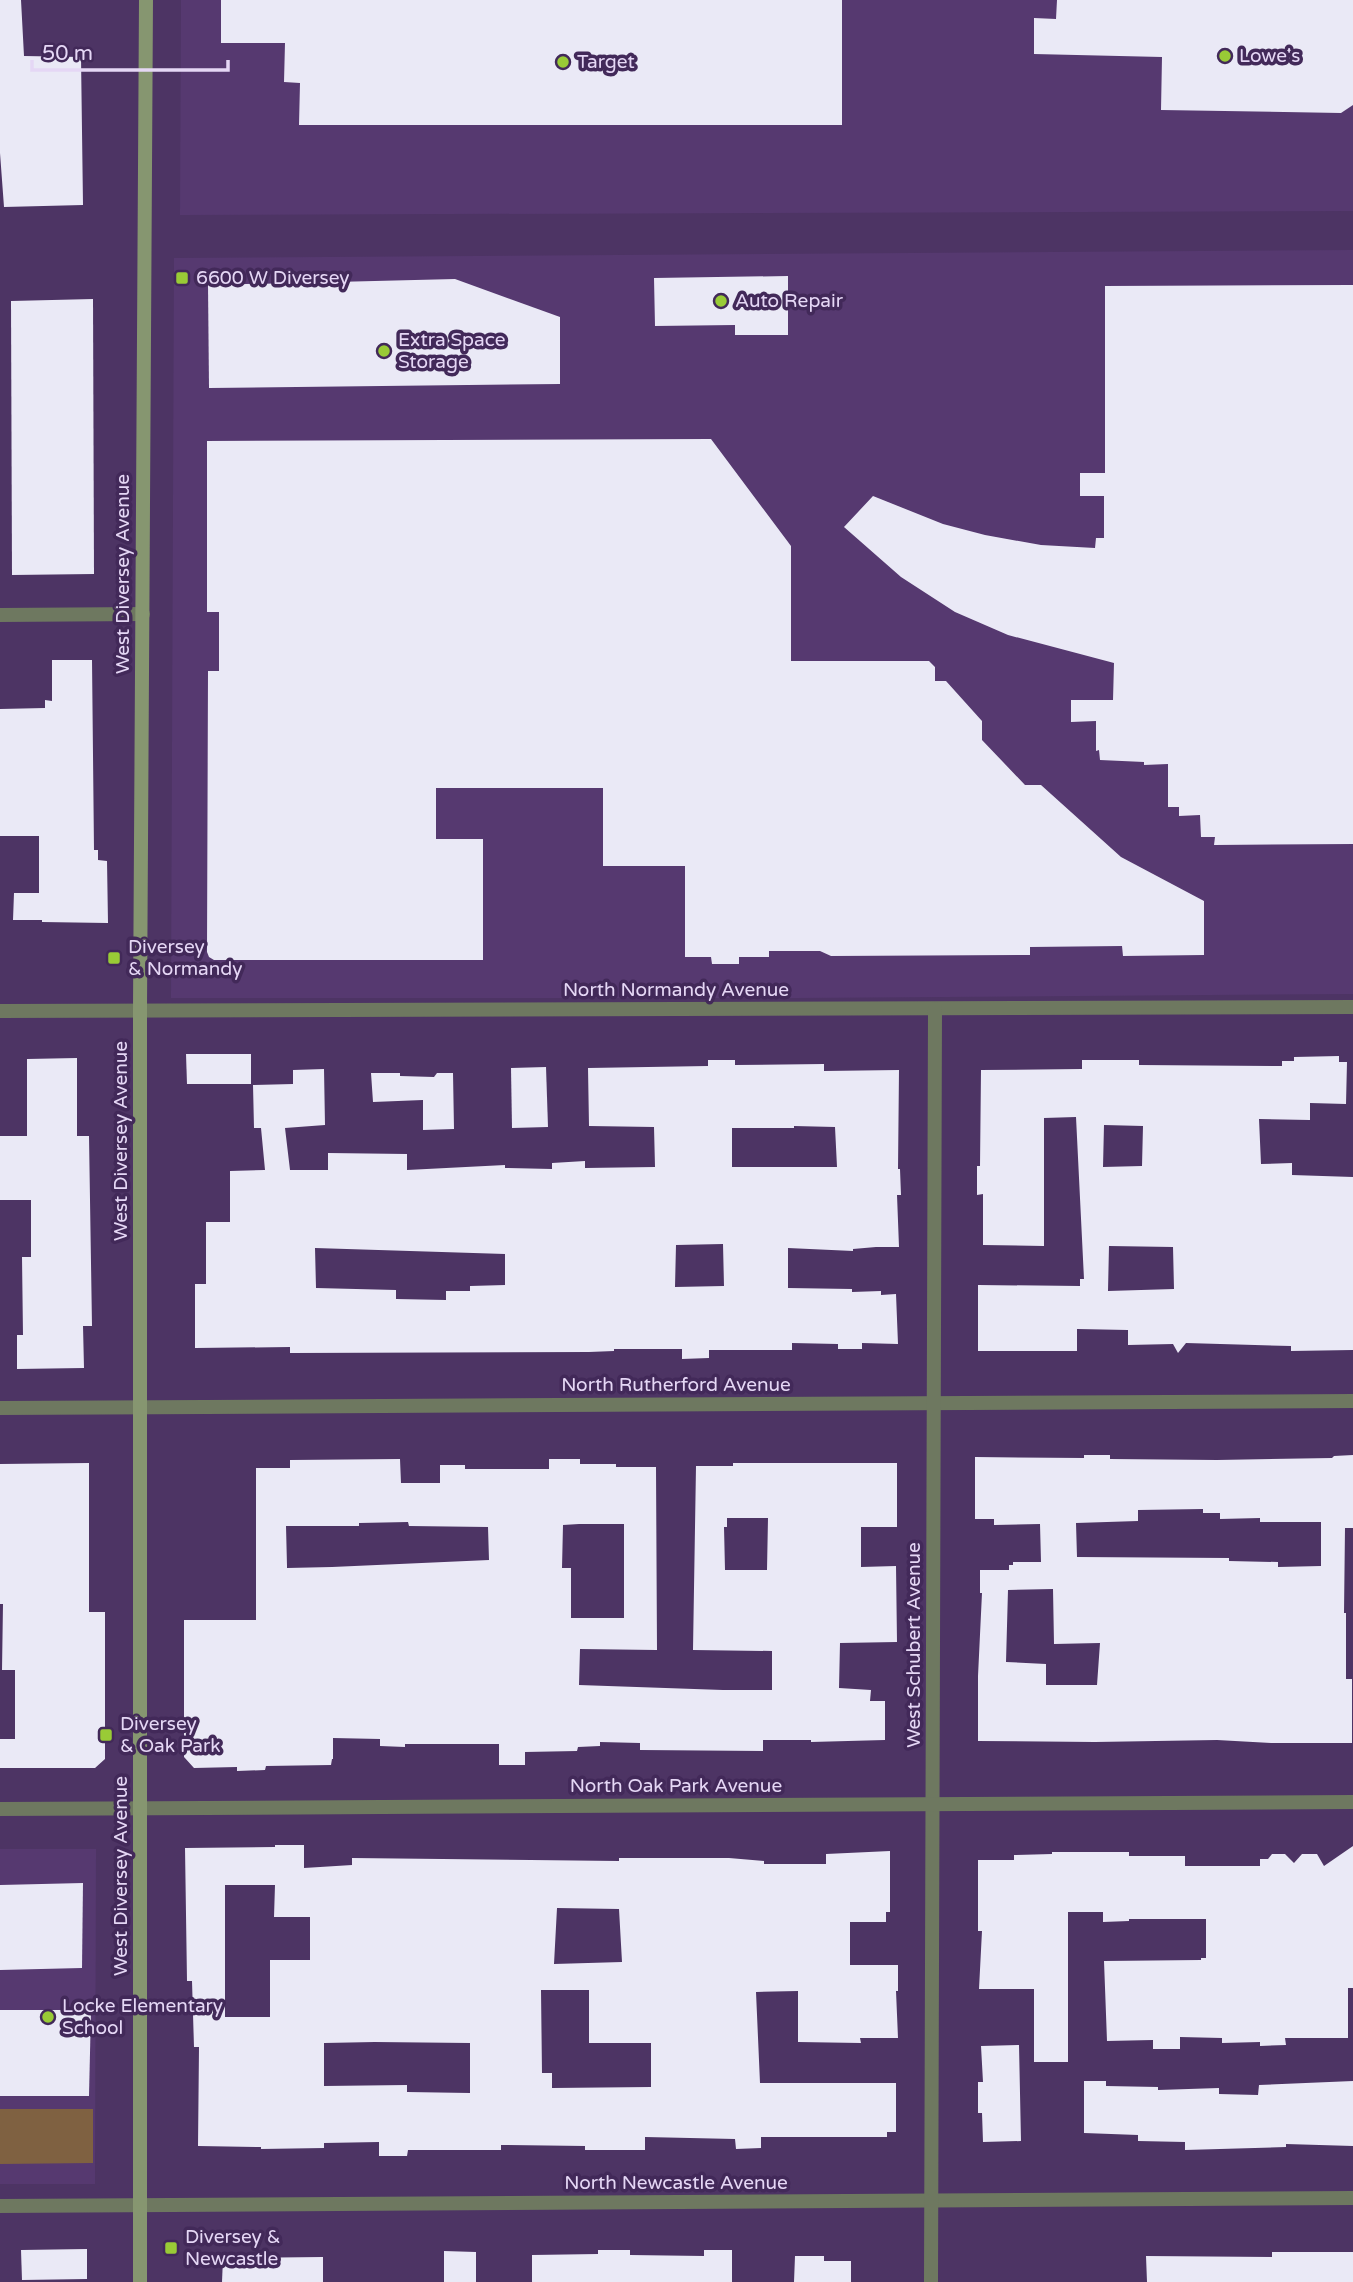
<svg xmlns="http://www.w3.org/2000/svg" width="1353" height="2282" viewBox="0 0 1353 2282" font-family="'Varela Round',sans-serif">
<rect width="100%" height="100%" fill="#4d3464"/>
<g fill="#563970">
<polygon points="181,0 1353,0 1353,211 180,215"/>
<polygon points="1353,250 1353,994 798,998 171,998 174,258"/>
<polygon points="0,1849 96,1849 95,2184 0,2184"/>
</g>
<polygon fill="#7f6141" points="0,2109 93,2109 93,2163 0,2164"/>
<g fill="#eae9f6" fill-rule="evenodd">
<polygon points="0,0 21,0 24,56 81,57 83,205 4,207 0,153"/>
<polygon points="221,0 842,0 842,125 299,125 300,83 284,82 285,43 221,43"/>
<polygon points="1057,0 1353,0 1353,105 1341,113 1161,110 1162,57 1034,54 1034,18 1056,19"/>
<polygon points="788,276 788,335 735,335 735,325 655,326 654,278"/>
<polygon points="455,279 560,317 560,384 209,388 208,285"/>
<polygon points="1353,285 1353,844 1214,845 1215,837 1201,837 1200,815 1179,816 1179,807 1168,807 1168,764 1144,765 1144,762 1100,760 1099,750 1096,751 1096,721 1071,722 1071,700 1113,700 1114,663 1008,635 955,612 901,577 844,527 873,496 943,524 985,535 1041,545 1095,548 1096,538 1104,538 1104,496 1080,496 1080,473 1105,473 1105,286"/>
<polygon points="93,299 94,574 12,575 11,301"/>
<polygon points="711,439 791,546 791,661 929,661 935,667 935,681 946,681 982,721 982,740 1025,785 1041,785 1121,857 1204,901 1204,955 1123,956 1122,946 1030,947 1030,955 831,956 820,951 769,951 769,957 739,957 739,964 712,964 711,957 685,957 685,866 603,866 603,788 436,788 436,839 483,839 483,960 214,960 209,957 207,952 208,671 219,671 219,612 207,612 207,441"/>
<polygon points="52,660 92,660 94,850 98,850 98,860 107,861 108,923 42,922 42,920 13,920 14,893 39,893 39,836 0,836 0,709 45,708 45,700 52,701"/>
<polygon points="186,1054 251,1054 251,1084 187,1084"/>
<path d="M1339 1056V1062H1347L1346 1104 1310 1103V1120L1259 1119 1261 1164 1292 1163V1175L1353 1177V1350L1291 1351V1346L1186 1343 1178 1353 1173 1344 1128 1345V1330L1077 1329V1351H978V1285L1080 1286V1279H1084L1076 1117 1044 1118V1246L983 1245V1194L977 1195V1166H980L981 1070 1082 1069V1060H1139V1065L1282 1066V1061H1294V1057ZM1104 1125 1143 1126 1142 1166 1103 1167ZM1109 1246 1173 1247 1174 1289 1108 1291Z"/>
<polygon points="77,1058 77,1136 89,1136 92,1326 83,1326 84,1368 17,1369 17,1335 23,1335 22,1257 31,1257 31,1200 0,1200 0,1136 27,1136 27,1059"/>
<path d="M708 1060H735V1065L824 1064V1071L899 1070 898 1169H900L901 1195H897L899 1247H876L853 1249V1251L788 1248V1288L852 1289V1292L881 1291V1295L896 1294 898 1344 862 1343V1349H838V1344L792 1343V1350H709V1358L682 1359V1349H614V1351L589 1352 290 1353V1347L195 1348V1284H206V1222H230V1171L265 1170 261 1128H254L253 1085 293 1084V1070L324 1069 325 1125 285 1128 290 1170H328V1153L407 1154V1170L505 1165V1168L552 1169V1163L585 1161V1168L655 1167 654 1127 589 1126 588 1068 708 1066ZM794 1126 835 1127 837 1167H732V1128H794ZM723 1244 724 1286 675 1287 676 1245ZM315 1248 505 1254V1285L470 1286V1291H446V1300L396 1299V1290L316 1288Z"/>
<polygon points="546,1067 548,1127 512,1128 511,1068"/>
<polygon points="371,1073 400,1073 400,1076 434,1077 437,1073 453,1073 454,1129 423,1130 423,1100 373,1102"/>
<path d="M1084 1455H1110V1459L1217 1460 1332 1458 1334 1456 1353 1455V1528H1345L1344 1613H1346V1679H1352V1743H1271L1217 1740 1095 1742 978 1741V1676L982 1593H980V1570H1009V1565H1013V1562H1041L1040 1524 994 1525V1519H975V1457L1084 1458ZM1203 1509V1513H1220V1519L1260 1518V1522H1321V1566L1278 1567V1562L1229 1561V1558L1077 1557 1076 1523 1138 1521V1510ZM1053 1589 1054 1644 1100 1643 1097 1685H1046V1664L1006 1662 1008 1590Z"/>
<path d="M400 1459 401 1483H440V1465H465V1469H549V1459H580V1464H616V1467H656L657 1650 580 1649 579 1685 723 1690H772V1651L693 1650 696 1466H733V1463H897V1527H861V1567L896 1566 897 1642 840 1643 839 1688 871 1690 870 1701H885V1740L811 1742V1740H763V1751L640 1750V1743L600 1742V1746L578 1747 577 1751 525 1752V1765H499V1744H405V1747L380 1746V1739L333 1738V1759H332L331 1765 266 1766 265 1770 237 1771V1767L194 1768 184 1757V1620H256V1468H290V1460ZM727 1518H768L767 1570H725L724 1527H727ZM408 1522 409 1526 488 1527 489 1560 332 1567 287 1568V1566L286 1526H359V1523ZM579 1524H624V1618H571V1568H562L563 1525Z"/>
<polygon points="89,1463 89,1612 105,1612 105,1759 95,1768 0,1768 0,1739 15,1739 15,1670 2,1670 3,1604 0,1604 0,1464"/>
<path d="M275 1845H304V1868L352 1865V1858L619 1861V1858H729L764 1861V1864H826V1854L890 1851V1912H886V1922H850V1965H898V1991H896L898 2038H860L861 2043 798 2042V1991L756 1992 760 2083H896V2132H887V2137H761V2148L736 2149 735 2139 645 2137V2150H585V2146L501 2145V2150H408L407 2156H379V2142L324 2143V2148L261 2149V2147L198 2146 199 2047H194L192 1981H187L185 1848 275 1847ZM225 1885H275L274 1917H310V1960H270V2017H225ZM557 1908 619 1909 622 1962 554 1964ZM541 1990H589V2043H651V2087L552 2088V2073H542ZM375 2042 470 2043V2093L407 2092V2085L324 2086V2043Z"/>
<polygon points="1353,1846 1353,1988 1348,1988 1348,2038 1285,2038 1286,2045 1260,2046 1260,2042 1222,2043 1222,2038 1180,2037 1180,2049 1153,2049 1153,2040 1107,2041 1104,1961 1201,1960 1201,1958 1206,1958 1206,1919 1129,1919 1129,1921 1103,1922 1103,1912 1068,1912 1068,2062 1034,2062 1034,1989 979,1989 982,1931 978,1931 978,1860 1014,1860 1014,1855 1052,1854 1052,1852 1129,1852 1129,1856 1185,1856 1185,1866 1260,1866 1260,1859 1268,1859 1272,1854 1285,1854 1294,1863 1302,1854 1317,1854 1324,1866"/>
<polygon points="83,1883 82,1968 0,1970 0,1885"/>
<polygon points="0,2010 91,2010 89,2096 0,2096"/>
<polygon points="1019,2045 1021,2141 983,2142 982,2113 978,2113 978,2082 983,2082 981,2046"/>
<polygon points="1084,2081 1106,2081 1106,2086 1158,2087 1158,2090 1219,2088 1219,2094 1258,2095 1259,2085 1353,2081 1353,2146 1286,2144 1286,2147 1185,2150 1185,2142 1138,2141 1138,2135 1084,2133"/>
<polygon points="87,2249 87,2279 22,2280 21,2250"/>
<polygon points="598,2250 630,2250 630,2255 704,2256 704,2250 732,2250 732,2282 532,2282 532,2255 598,2254"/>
<polygon points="444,2251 476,2252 476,2282 444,2282"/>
<polygon points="1272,2252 1353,2252 1353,2282 1147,2282 1146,2256 1272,2257"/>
<polygon points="795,2256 824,2256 824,2261 851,2261 851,2282 794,2282"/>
<polygon points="323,2257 323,2282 222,2282 223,2258"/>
</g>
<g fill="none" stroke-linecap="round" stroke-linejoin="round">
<g stroke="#6e7860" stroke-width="14">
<polyline points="0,615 143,614"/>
<polyline points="0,1011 1353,1007"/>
<polyline points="0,1408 1353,1401"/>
<polyline points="0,2206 1353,2198"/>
<polyline points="931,2282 935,1009"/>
</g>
<polyline stroke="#6e7860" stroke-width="14" points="0,1809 1353,1802"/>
<polyline stroke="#869670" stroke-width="14" points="140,2282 140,1010 146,0"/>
</g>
<g fill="#99cb36" stroke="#422959" stroke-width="2.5">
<circle cx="1225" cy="56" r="7"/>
<circle cx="563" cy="62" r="7"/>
<rect x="175" y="271" width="14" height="14" rx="3.5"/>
<circle cx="721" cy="301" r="7"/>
<circle cx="384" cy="351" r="7"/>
<rect x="107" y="951" width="14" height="14" rx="3.5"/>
<rect x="99" y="1728" width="14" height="14" rx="3.5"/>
<circle cx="48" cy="2017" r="7"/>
<rect x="164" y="2241" width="14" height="14" rx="3.5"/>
</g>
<g text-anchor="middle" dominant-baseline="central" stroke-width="7" stroke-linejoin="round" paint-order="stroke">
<g font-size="19" fill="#e5d7f5" stroke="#422959" text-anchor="start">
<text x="1239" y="56">Lowe's</text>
<text x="577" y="62">Target</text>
<text x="196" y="278">6600 W Diversey</text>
<text x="735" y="301">Auto Repair</text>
<text x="398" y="340">Extra Space<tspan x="398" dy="22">Storage</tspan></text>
<text x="128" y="947">Diversey<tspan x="128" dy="22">&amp; Normandy</tspan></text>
<text x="120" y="1724">Diversey<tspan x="120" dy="22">&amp; Oak Park</tspan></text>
<text x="62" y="2006">Locke Elementary<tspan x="62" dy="22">School</tspan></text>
<text x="185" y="2237">Diversey &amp;<tspan x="185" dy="22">Newcastle</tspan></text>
</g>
<g font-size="19" fill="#e5d7f5" stroke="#422959">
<text transform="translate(123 574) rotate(-90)">West Diversey Avenue</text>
<text x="676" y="990">North Normandy Avenue</text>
<text transform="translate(121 1141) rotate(-90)">West Diversey Avenue</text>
<text x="676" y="1385">North Rutherford Avenue</text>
<text transform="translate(914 1645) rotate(-90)">West Schubert Avenue</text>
<text x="676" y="1786">North Oak Park Avenue</text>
<text transform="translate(121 1876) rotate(-90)">West Diversey Avenue</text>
<text x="676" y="2183">North Newcastle Avenue</text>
</g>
</g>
<path d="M32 60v10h196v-10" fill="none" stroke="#e5d7f5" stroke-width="3.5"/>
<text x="42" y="60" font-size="21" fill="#e5d7f5" stroke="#422959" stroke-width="5" paint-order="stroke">50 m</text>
</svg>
